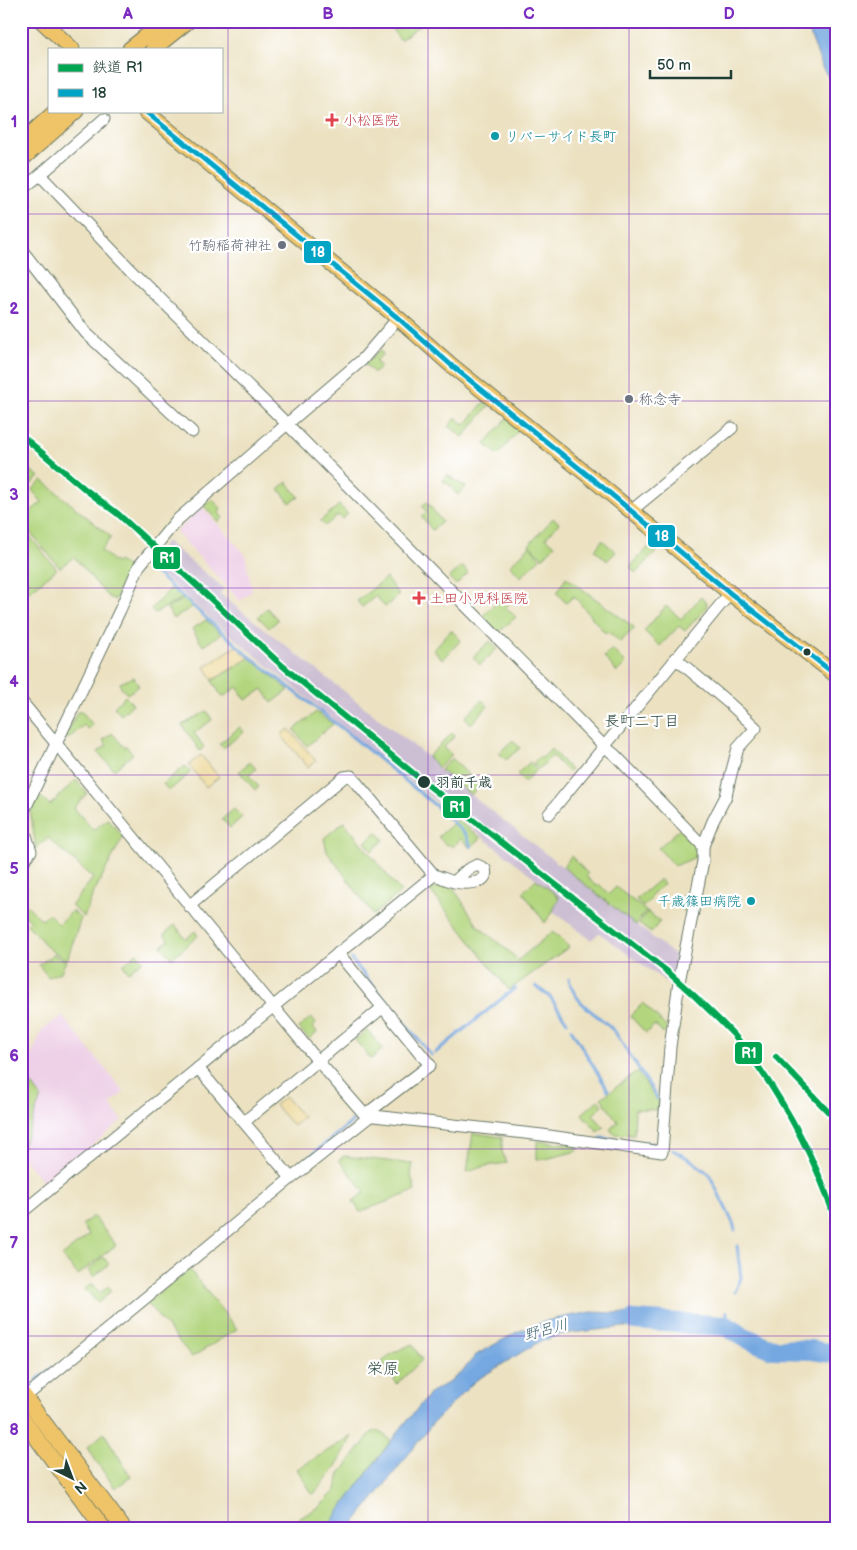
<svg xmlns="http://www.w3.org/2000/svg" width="857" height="1550" viewBox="0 0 857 1550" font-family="'Balsamiq Sans','Klee One',sans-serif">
<rect width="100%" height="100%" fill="#fff"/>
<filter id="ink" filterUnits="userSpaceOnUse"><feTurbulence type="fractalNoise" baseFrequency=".02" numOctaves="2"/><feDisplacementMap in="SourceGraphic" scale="10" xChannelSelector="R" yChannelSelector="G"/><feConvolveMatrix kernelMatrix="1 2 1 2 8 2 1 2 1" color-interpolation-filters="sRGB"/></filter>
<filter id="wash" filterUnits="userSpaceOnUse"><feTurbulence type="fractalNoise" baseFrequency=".0096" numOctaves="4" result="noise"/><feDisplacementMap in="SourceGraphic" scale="20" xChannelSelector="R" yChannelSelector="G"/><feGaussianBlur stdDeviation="1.12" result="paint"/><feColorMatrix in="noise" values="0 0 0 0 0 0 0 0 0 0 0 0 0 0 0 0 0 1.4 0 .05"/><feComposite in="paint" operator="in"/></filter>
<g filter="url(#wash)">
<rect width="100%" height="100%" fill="#ece2c2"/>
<g fill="#eed0e7">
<polygon points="202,507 245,554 252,591 240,601 176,532"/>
<polygon points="62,1016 124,1092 110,1104 122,1120 46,1185 21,1156 21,1152 41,1097 24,1074 42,1030"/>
</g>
<polygon fill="#ccbed3" points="166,541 224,588 220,594 428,757 440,770 471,795 680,959 673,987 599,933 591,940 553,911 559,897 552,891 384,761 212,620 149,564"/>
<g fill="#b2d57e" stroke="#688959">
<polygon points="386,21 425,21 400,40"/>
<polygon points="380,350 383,354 376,361 381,367 374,373 365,364"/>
<polygon points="484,402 489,406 463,437 449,426 456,418 465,425"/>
<polygon points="507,418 520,429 498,455 485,444"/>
<polygon points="21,462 39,477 28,487 21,479"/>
<polygon points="447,475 466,487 457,495 450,485 443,481"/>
<polygon points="42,480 111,537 101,551 116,563 118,561 130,568 115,600 107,596 74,557 60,568 21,522 21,519 42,502 32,490"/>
<polygon points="287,482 299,497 290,503 279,489"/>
<polygon points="212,499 221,508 219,513 223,518 218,522 204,506"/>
<polygon points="427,502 442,522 432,530 421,516 427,512 422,506"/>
<polygon points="339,505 348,514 342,519 338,515 325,526 320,521"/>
<polygon points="553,518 559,523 546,538 555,545 543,558 529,545"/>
<polygon points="21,526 57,569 21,598"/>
<polygon points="602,540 616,552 607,561 595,550"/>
<polygon points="655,540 662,546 636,573 630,567"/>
<polygon points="530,546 540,558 521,577 510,565"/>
<polygon points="462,566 468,573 456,585 449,578"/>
<polygon points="566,577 635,628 620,642 610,633 604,632 574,596 566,603 557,593"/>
<polygon points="386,578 399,595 385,607 376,596 362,607 357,601"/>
<polygon points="171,588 183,598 155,613 151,609"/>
<polygon points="504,596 510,603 506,607 516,617 498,633 483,615"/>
<polygon points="701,597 707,603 706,608 685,631 679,626 660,646 644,631 666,606 681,619"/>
<polygon points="184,599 192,607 173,619 167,608"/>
<polygon points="267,608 278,620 269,628 258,617"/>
<polygon points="206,620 221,634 203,646 192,629"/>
<polygon points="451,630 461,640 443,659 433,650"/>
<polygon points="490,641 497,649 480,665 473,657"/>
<polygon points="612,649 626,663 617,672 604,657"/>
<polygon points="250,658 289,690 272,703 263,689 246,700 237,687 225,696 221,695 212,681"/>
<polygon points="134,677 139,686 127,694 121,687 120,683"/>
<polygon points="125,696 133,704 121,715 114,707"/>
<polygon points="482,700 488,706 471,724 465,717"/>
<polygon points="207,711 212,720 194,733 204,747 200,751 182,725"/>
<polygon points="77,712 82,712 93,725 88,729 84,725 68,739 66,736"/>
<polygon points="316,712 333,724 307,746 294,730"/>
<polygon points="240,727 244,732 223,748 219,744"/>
<polygon points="112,733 124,747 126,746 133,754 114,770 98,752 107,745 103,740"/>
<polygon points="452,733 455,736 444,747 452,755 439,768 428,757"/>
<polygon points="513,740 520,748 506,760 499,753"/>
<polygon points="551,749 571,770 568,772 552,756 539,769 533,763 540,756 542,758"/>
<polygon points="452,758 479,786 471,795 440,770"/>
<polygon points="250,762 256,769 249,776 259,787 255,790 239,771"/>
<polygon points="530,762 537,770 524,782 517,774"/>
<polygon points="185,766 191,772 169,791 163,784"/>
<polygon points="76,780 87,793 74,808 93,830 108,819 123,837 93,894 84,917 71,906 93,878 48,838 36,848 31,816 31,811 40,796 50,805"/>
<polygon points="234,809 242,817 230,828 222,819"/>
<polygon points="457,820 481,838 470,848 461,839 452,847 449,844 447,846 438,837"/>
<polygon points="344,822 401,892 373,915 338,866 327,852 324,838"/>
<polygon points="681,828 695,843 698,856 675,866 658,848"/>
<polygon points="377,832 384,840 372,851 365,842"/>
<polygon points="571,856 588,874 586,876 596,886 599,884 609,894 616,887 646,911 636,925 563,867"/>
<polygon points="536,879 559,897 553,911 545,923 523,892"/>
<polygon points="660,879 664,884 650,896 652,898 643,907 636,899"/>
<polygon points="452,886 478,926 512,954 517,961 552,932 559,937 569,947 509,990 429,889"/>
<polygon points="687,892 690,896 686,912 673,904"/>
<polygon points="21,899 42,920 49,914 59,924 72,911 81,918 67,960 49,949 27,924 31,921 21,911"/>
<polygon points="647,912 660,921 651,933 639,924"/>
<polygon points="175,925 186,939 195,931 198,936 172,958 161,946 169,940 164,934"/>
<polygon points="137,953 143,960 129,972 123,965"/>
<polygon points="53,954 66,961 61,972 48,977 39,965"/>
<polygon points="643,1003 668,1029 663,1034 655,1025 646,1033 630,1016"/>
<polygon points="311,1017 316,1024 313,1027 317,1032 309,1039 299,1028"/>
<polygon points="367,1030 383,1049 371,1059 355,1040"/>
<polygon points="637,1072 659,1102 659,1110 635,1109 634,1135 614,1134 610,1129 618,1122 601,1098"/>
<polygon points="30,1082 41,1097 21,1152 21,1089"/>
<polygon points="598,1100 603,1105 593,1115 604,1127 598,1132 582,1114"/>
<polygon points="473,1133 502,1137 502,1152 507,1163 486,1166 467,1172"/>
<polygon points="537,1141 578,1145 577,1151 546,1159 537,1159"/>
<polygon points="344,1156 413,1164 411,1175 415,1191 360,1212 353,1201 365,1192 339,1160"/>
<polygon points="93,1216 116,1245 78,1275 62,1256 89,1235 82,1225"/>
<polygon points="103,1257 109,1264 94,1277 88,1270"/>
<polygon points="189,1269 237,1329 192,1357 147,1303"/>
<polygon points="92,1284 100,1293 108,1286 112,1290 98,1303 85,1289"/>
<polygon points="412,1344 422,1360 397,1384 382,1362 393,1353"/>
<polygon points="377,1430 391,1440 326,1529 281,1529 319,1507 336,1490 340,1474 371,1433"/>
<polygon points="104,1433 131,1477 115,1488 87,1448"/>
<polygon points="352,1436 335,1468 313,1495 297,1469"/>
</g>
<g fill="#eeda9e" stroke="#868c69">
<polygon points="236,646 249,658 213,680 205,667"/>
<polygon points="289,729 316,761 308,767 281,735"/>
<polygon points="201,755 219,777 206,787 189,765"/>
<polygon points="285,1097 303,1117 293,1126 275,1105"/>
</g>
<g fill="#74a7e0" stroke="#4a728a">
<polygon points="803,21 836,21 836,88 823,69 810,34"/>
<polygon points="592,1312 662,1315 658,1328 623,1327 562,1334 537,1343 475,1381 433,1423 350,1529 326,1529 401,1428 431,1392 450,1382 464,1369 476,1355 515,1333 534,1325 553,1319"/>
</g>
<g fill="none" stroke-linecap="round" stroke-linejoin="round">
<g stroke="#74a7e0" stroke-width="3">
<polyline points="150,568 248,655 344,730 436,806 466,835 471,847"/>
<polyline points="351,959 431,1055"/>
<path d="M569 979C574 1005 599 1014 615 1032L658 1099"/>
<polyline points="536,986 551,998 567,1022"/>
<polyline points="571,1029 608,1090"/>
<polyline points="435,1053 515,988"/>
<polyline points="601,1138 654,1144"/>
<polyline points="673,1150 691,1160 709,1174 733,1223 735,1230"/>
<polyline points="308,1158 353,1121"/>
<polyline points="735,1292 741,1278 737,1246"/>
<polyline points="726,1326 727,1312"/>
<polyline points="37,1380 52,1368"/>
</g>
<polyline stroke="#74a7e0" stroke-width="20" points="634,1320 726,1326 746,1338 772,1349 811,1350 836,1354"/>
</g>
</g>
<g filter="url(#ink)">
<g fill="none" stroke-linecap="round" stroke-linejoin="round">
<g stroke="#677766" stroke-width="13">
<g id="minor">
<polyline points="21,190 40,175"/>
<polyline points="21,249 86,333 192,432"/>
<polyline points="631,511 732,428"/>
<polyline points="675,658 730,704 756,728 738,748 731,774 726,796 713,821 703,846"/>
<polyline points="21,701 318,1061 365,1115 542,1135 662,1152 670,1047 679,982 703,861 703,846 615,755 604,746 287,424 131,270 40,175 104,119"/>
<polyline points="549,814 730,593"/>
<polyline points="21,817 120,610 139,566 176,521 287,424 362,360 398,318"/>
<polyline points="21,820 31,851 21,864"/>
<polyline points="189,906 344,777 351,776 434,875"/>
<polyline points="338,953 430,1065 365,1115"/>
<polyline points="198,1068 291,1178"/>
<polyline points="244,1122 382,1008"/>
<path d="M21 1213 434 875C441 877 447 880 454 882 464 884 490 885 485 869L477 865 467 870 454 882"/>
<polyline points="25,1397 284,1184 369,1117"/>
</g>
</g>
<g stroke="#677766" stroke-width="17">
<g id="major">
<polyline points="42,21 72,49"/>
<polyline points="130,49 165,21"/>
<polyline points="153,49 188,21"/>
<polyline points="145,111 398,318 451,365 600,485 730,593 836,675"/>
<polyline points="21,143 56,111"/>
<polyline points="21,160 76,111"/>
<polyline points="21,1392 124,1529"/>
<polyline points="21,1417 104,1529"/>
</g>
</g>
<use href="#minor" stroke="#fff" stroke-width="11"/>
<use href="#major" stroke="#efc469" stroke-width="15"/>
<g stroke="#fff" stroke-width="9">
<polyline id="bus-1" points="145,111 398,318 451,365 600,485 730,593 836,675"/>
</g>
<use href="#bus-1" stroke="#02a4c6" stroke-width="5"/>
<g stroke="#fff" stroke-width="10">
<g id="rail-1">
<path d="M21 435 86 490 118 514 196 585 277 661 298 679 424 782 668 972C691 992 713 1013 734 1035 748 1051 761 1070 772 1087 799 1129 821 1174 836 1222"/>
<polyline points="776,1057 836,1120"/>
</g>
</g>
<use href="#rail-1" stroke="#00a651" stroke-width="6"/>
</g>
</g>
<path fill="none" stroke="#7b2cbf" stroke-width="1" stroke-opacity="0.55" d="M228 21V1529M428 21V1529M629 21V1529M21 214H836M21 401H836M21 588H836M21 775H836M21 962H836M21 1149H836M21 1336H836"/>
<g fill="#e0444e" stroke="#fff" stroke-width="2">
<path d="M329.5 112.5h5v5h5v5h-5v5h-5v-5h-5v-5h5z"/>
<path d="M416.5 590.5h5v5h5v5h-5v5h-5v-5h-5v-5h5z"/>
</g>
<g fill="#0f9aa8" stroke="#fff" stroke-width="2">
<circle cx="495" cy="136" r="5"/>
<circle cx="751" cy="901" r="5"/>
</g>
<g fill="#6b7280" stroke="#fff" stroke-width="2">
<circle cx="282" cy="245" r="5"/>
<circle cx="629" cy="399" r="5"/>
</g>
<g fill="#1f3d34" stroke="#fff" stroke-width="2">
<circle cx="807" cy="652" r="4.5"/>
<circle cx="424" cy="782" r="7"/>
</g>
<g text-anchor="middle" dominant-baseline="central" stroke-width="4.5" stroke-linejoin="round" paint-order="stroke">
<g font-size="14" fill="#be3a42" stroke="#fff" text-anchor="start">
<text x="343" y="120">小松医院</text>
<text x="430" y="598">土田小児科医院</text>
</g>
<g font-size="14" fill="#0d838f" stroke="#fff" text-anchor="start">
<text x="505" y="136">リバーサイド長町</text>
<text x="741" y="901" text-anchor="end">千歳篠田病院</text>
</g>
<g font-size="14" fill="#5b616d" stroke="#fff" text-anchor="end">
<text x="272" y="245">竹駒稲荷神社</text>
<text x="639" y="399" text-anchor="start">称念寺</text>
</g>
<g font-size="14" font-weight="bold" fill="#1f3d34" stroke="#fff" text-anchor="start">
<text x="436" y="782">羽前千歳</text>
</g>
<g font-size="15" fill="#1f3d34" stroke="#fff">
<text x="642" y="721">長町二丁目</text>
</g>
<g font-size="15" font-style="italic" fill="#3d6270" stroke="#fff">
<text transform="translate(546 1330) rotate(-15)">野呂川</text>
</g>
<g font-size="16" fill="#1f3d34" stroke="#fff">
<text x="383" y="1369">栄原</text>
</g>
</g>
<g stroke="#fff" stroke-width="2">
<rect x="303" y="240" width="29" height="24" rx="5" fill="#02a4c6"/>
<rect x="647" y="524" width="29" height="24" rx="5" fill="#02a4c6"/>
<rect x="152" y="546" width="29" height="24" rx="5" fill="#00a651"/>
<rect x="442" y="795" width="29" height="24" rx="5" fill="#00a651"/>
<rect x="734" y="1041" width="29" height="24" rx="5" fill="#00a651"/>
</g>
<g font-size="14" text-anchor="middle" font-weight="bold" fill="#fff">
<text x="318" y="257">18</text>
<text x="662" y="541">18</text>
<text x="167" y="563">R1</text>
<text x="457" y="812">R1</text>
<text x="749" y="1058">R1</text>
</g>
<rect width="857" height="1550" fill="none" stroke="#fff" stroke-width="55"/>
<rect x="48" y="48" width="175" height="65" fill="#ffffff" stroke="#a5b1ae"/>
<rect x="58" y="64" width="25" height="8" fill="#00a651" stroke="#a5b1ae"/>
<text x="92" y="72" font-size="15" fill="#1f3d34">鉄道 R1</text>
<rect x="58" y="89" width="25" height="8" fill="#02a4c6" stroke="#a5b1ae"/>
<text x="92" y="98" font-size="15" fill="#1f3d34">18</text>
<g transform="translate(72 1478) rotate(138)" stroke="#ffffff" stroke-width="4" paint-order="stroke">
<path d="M0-4L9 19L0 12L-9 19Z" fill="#1f3d34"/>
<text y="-8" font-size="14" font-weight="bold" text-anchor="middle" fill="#1f3d34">N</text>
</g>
<path d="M650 70v8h81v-8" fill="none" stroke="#1f3d34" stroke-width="2.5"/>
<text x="657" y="70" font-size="15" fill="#1f3d34" stroke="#ffffff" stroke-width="4" paint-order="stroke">50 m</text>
<rect x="28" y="28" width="802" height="1494" fill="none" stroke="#7b2cbf" stroke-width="2"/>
<g font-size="16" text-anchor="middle" font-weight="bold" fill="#7b2cbf">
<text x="128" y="19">A</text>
<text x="328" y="19">B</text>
<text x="529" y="19">C</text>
<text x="729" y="19">D</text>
<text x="14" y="127">1</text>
<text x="14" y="314">2</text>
<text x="14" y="500">3</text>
<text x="14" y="687">4</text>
<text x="14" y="874">5</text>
<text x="14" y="1061">6</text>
<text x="14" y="1248">7</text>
<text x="14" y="1435">8</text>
</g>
</svg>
